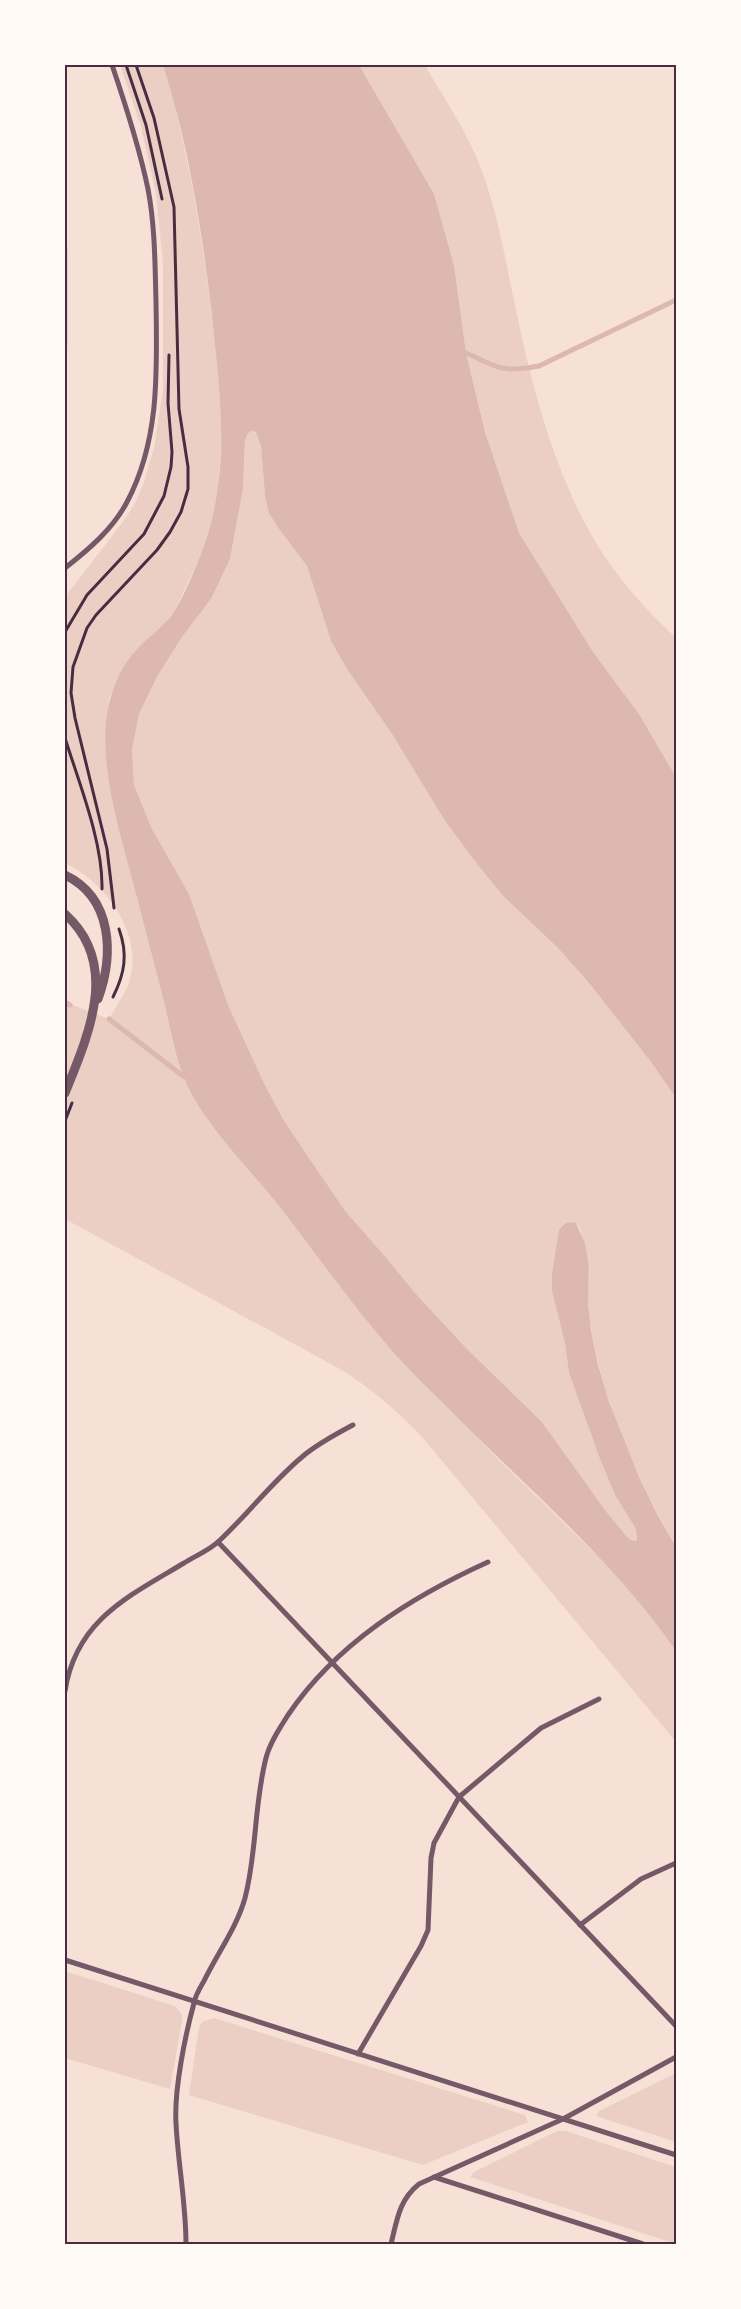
<svg xmlns="http://www.w3.org/2000/svg" width="741" height="2309" viewBox="0 0 741 2309" font-family="Commissioner,sans-serif">
<rect width="100%" height="100%" fill="#f7e1d7"/>
<g fill="#ebcfc5">
<path d="M120 65H163L173 96 193 189 206 271 220 379 222 417 218 499 204 548 175 610 159 630 137 649 118 677 109 699 106 725V754L110 783 128 860 183 1076 210 1124 255 1175 395 1353 499 1460 610 1568 650 1614 676 1651V1742L422 1437C397 1411 371 1388 340 1369L65 1219V1002L109 1019C115 1008 123 997 128 985 146 937 107 883 65 863V597L125 519 135 503 143 485 154 448 163 390V265L156 194 141 127Z"/>
<path d="M359 65H425C442 95 465 129 478 161 498 210 506 264 517 315 535 400 562 500 615 571 633 595 654 617 676 638V777L639 714 593 652 519 533 485 432 466 353 454 265 434 194Z"/>
<polygon points="65,236 68,251 68,342 65,361"/>
<path d="M253 431 259 436 261 446 265 496 279 529 307 566 331 641 347 669 392 734 445 821 477 864 505 898 557 947 589 983 651 1062 676 1098V1547C638 1481 605 1409 592 1333 590 1323 588 1313 588 1303 587 1291 591 1277 589 1265 587 1253 583 1240 580 1228L576 1223C568 1221 564 1223 559 1230L552 1291 565 1343 569 1373 600 1459 615 1495 636 1529 637 1540 635 1541 629 1539 608 1514 542 1422 466 1348 415 1293 383 1254 346 1212 311 1161 283 1119 263 1081 228 1005 189 894 152 829 134 785 132 750 139 714 158 675 182 637 211 599 230 559 243 489 245 440 248 433Z"/>
<polygon points="65,1971 175,2006 182,2015 182,2021 170,2089 65,2058"/>
<polygon points="214,2018 525,2115 528,2122 423,2165 189,2095 199,2027 202,2022"/>
<polygon points="676,2073 676,2142 596,2116 599,2111"/>
<polygon points="557,2131 566,2131 676,2167 676,2244 470,2177 474,2172"/>
</g>
<path fill="#dcb8b0" d="M163 65H359L434 194 454 265 466 353 485 432 519 533 593 652 639 714 676 777V1098L651 1062 589 983 557 947 505 898 477 864 445 821 392 734 347 669 331 641 307 566 279 529 269 513 265 496 261 446 256 432 252 431 248 433 245 440 243 489 230 559 211 599 182 637 158 675 139 714 132 750 134 785 152 829 189 894 228 1005 263 1081 283 1119 311 1161 346 1212 383 1254 415 1293 466 1348 542 1422 608 1514 629 1539 635 1541 637 1540 636 1529 615 1495 600 1459 569 1373 565 1343 552 1291V1274L559 1230C564 1223 568 1221 576 1223L585 1243 589 1267 588 1304 591 1330 598 1365 609 1402 639 1477 657 1514 676 1547V1651C612 1558 524 1486 445 1405 428 1388 410 1371 394 1353 352 1305 315 1252 276 1202 244 1162 204 1125 184 1078 174 1052 170 1024 163 998 155 966 146 933 138 901 124 845 101 780 106 722 109 694 119 668 138 648 149 637 161 628 171 616 183 599 191 578 199 559 233 478 220 391 211 307 201 225 188 143 163 65Z"/>
<g fill="none" stroke-linecap="round" stroke-linejoin="round">
<g stroke="#dcb8b0" stroke-width="5">
<path d="M459 350C496 365 497 374 539 366L676 300"/>
<polyline points="65,1002 70,1005"/>
<polyline points="109,1019 183,1076"/>
</g>
<g stroke="#4a2c40" stroke-width="3">
<polyline points="126,65 146,125 162,199"/>
<polyline points="65,632 87,595 144,534 164,496 171,467 172,452 168,403 169,355"/>
<path d="M65 738C79 783 103 842 102 889"/>
<polyline points="114,908 107,849 75,718 71,693 73,667 87,628 96,615 157,550 170,532 181,512 188,489 188,467 179,409 174,207 154,118 136,65"/>
<path d="M113 997C125 973 128 954 119 929"/>
<polyline points="65,1121 72,1103"/>
</g>
<g stroke="#755966" stroke-width="5">
<path d="M65 568C88 550 113 529 127 502 160 440 157 370 156 302 155 264 155 226 148 189 139 146 126 106 112 65"/>
<polyline points="218,1542 676,2026"/>
<path d="M65 1691C76 1620 129 1596 184 1563 195 1556 210 1550 219 1541 248 1514 272 1482 302 1457 317 1444 336 1434 353 1425"/>
<polyline points="580,1925 641,1879 676,1863"/>
<polyline points="65,1960 676,2155"/>
<polyline points="358,2054 421,1946 428,1930 431,1858 434,1843 459,1797 541,1728 599,1699"/>
<polyline points="434,2177 643,2244"/>
<path d="M186 2244C186 2203 178 2164 176 2123 174 2090 185 2036 194 2003 195 1996 200 1988 204 1981 217 1954 237 1927 245 1898 257 1852 254 1804 266 1758 270 1742 280 1728 288 1715 336 1644 411 1597 488 1562"/>
<path d="M391 2244C397 2220 399 2200 419 2184L563 2119 676 2057"/>
</g>
<g stroke="#755966" stroke-width="9">
<path d="M65 875C113 898 114 955 98 999"/>
<path d="M65 914C121 964 88 1036 65 1093"/>
</g>
</g>
<rect width="741" height="2309" fill="none" stroke="#fffaf5" stroke-width="132"/>
<rect x="66" y="66" width="609" height="2177" fill="none" stroke="#4a2c40" stroke-width="2"/>
</svg>
